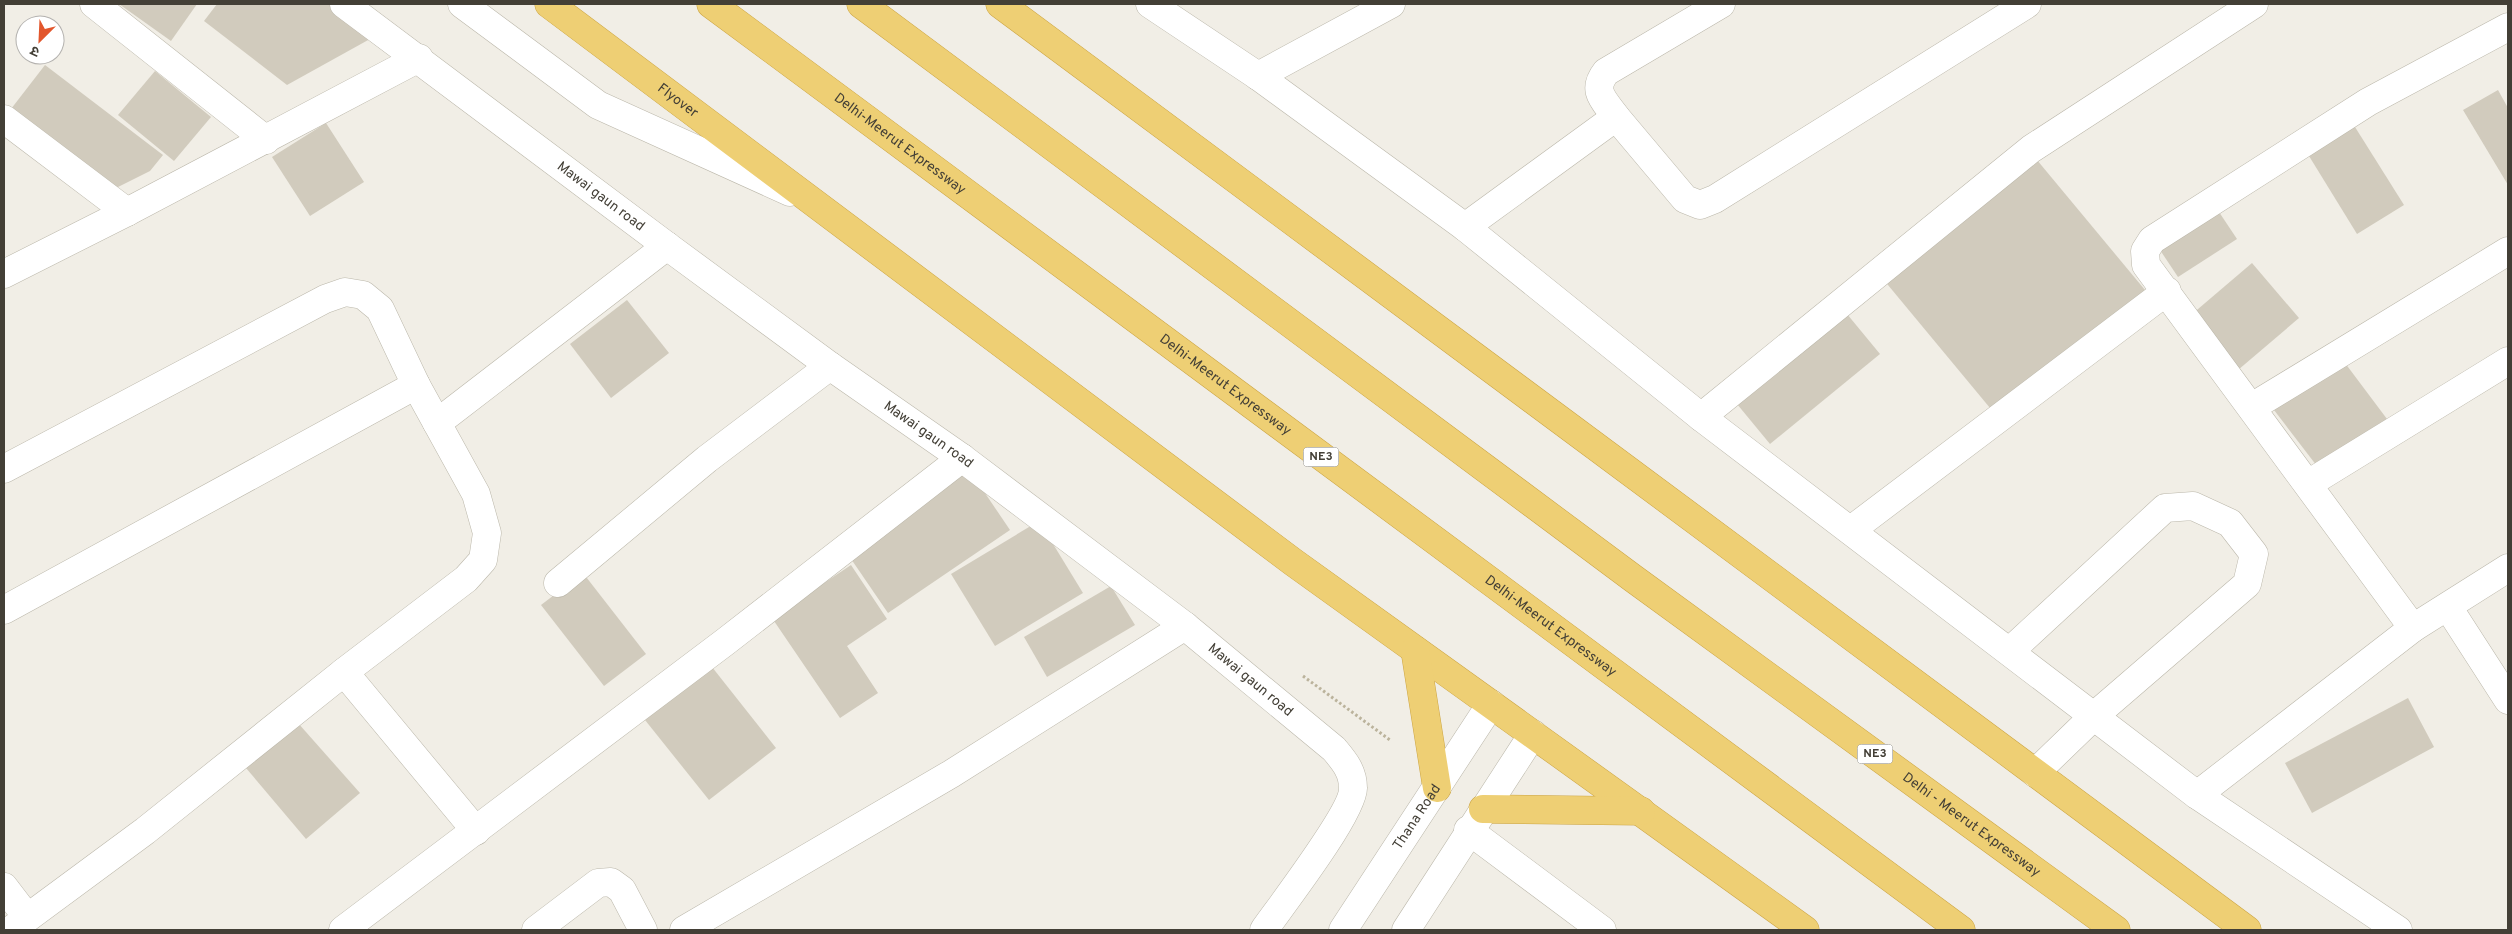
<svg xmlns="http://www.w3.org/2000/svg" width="2512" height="934" viewBox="0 0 2512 934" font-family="Overpass,'Noto Sans Devanagari',sans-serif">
<rect width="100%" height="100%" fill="#f1eee6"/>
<g fill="#d1cbbd">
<polygon points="119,4 197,4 171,41"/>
<polygon points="217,4 334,4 379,34 287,85 204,21"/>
<polygon points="45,65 163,155 150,171 114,189 11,109"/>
<polygon points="155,71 211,117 174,161 118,115"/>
<polygon points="2498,90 2508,108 2508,185 2463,110"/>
<polygon points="326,123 364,182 310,216 272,157"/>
<polygon points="2355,127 2404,205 2357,234 2309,156"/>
<polygon points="2032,154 2145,290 1995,414 1883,279"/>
<polygon points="2219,212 2237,239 2178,277 2160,250"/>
<polygon points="2252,263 2299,318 2238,370 2191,315"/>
<polygon points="627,300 669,353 611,398 570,344"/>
<polygon points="1847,314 1880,354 1770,444 1737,404"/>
<polygon points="2342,359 2387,419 2320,470 2274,410"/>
<polygon points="968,468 1010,530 888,613 847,553"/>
<polygon points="1039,521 1083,593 995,646 951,574"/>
<polygon points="851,565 887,619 847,646 878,693 840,718 772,618"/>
<polygon points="583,573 646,654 604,686 541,605"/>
<polygon points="1111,586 1135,625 1047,677 1024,637"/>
<polygon points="712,667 776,748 709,800 645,720"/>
<polygon points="2408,698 2434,747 2312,813 2285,763"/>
<polygon points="298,723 360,793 306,839 246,768"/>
</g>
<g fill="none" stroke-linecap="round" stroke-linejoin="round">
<g stroke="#bbb7aa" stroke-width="29">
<g id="minor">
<polyline points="94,4 266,140"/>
<path id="s1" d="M344 4 667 246 830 366 962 458 1185 626 1334 749C1344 761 1353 771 1353 788 1354 811 1281 906 1264 930"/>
<polyline points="462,4 598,105 790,192"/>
<polyline points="1150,4 1258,76 1465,227 1701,417 2197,795 2398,930"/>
<polyline points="1258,76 1391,4"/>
<path d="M1616 117C1604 100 1591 91 1606 72L1721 4"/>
<polyline points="4,119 127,212"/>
<polyline points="1465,227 1616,117 1685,199 1700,205 1715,199 2027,4"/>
<polyline points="4,274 127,212 419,58"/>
<polyline points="2252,407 2508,251"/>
<polyline points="1701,417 2031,149 2254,4"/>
<polyline points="437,423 667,246"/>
<polyline points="4,469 325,299 345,292 363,295 380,309 416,385 476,494 487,533 483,560 466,579 344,672"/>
<polyline points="2308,484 2508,361"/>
<polyline points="1851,530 2167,291"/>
<polyline points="558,583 707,459 830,366"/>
<polyline points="2448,607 2508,700"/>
<polyline points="4,610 416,385"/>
<polyline points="2413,628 2146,265 2145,251 2152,240 2368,102 2508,27"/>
<polyline points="2010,651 2165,508 2193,506 2230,523 2254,554 2247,584 2094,716 2035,773"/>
<polyline points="2197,795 2413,628 2508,568"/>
<polyline points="1468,830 1602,930"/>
<polyline points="4,887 27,917"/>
<polyline points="11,930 145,831 344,672 476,831"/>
<polyline points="343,930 725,642 962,458"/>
<polyline points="536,930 598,883 611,882 622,890 643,930"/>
<polyline points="684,930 951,774 1185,626"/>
<path id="s2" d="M1343 930 1491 704"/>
<polyline points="1406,930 1533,734"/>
</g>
</g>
<g stroke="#cca545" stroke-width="29">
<g id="highway">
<path id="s3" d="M549 4 1293 562 1805 930"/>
<path id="s4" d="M711 4 1961 930"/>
<path id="s5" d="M861 4 1634 579 2116 930"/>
<polyline points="1000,4 2247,930"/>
<polyline points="1415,650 1437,788"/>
<polyline points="1483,809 1641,811"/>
</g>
</g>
<polyline stroke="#bbb39c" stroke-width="3" stroke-dasharray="2.5 2.5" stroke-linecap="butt" points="1303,676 1390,740"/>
<use href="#minor" stroke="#fff" stroke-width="28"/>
<use href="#highway" stroke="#eecf74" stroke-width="28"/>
</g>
<g text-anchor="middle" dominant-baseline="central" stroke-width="4" stroke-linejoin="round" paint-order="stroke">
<g fill="#fff" stroke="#7b7972" stroke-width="1">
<rect x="1303.5" y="447.5" width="35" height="19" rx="4"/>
<rect x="1857.5" y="744.5" width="35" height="19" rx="4"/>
</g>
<g font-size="12" font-weight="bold" fill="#433f36">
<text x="1321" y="457">NE3</text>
<text x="1875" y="754">NE3</text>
</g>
<g font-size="14" fill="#433f36" stroke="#fff">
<text stroke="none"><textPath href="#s3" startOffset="161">Flyover</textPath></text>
<text stroke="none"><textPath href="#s4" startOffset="235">Delhi-Meerut Expressway</textPath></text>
<text stroke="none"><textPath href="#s1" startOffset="321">Mawai gaun road</textPath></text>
<text stroke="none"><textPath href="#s4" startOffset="640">Delhi-Meerut Expressway</textPath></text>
<text stroke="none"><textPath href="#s1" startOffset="726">Mawai gaun road</textPath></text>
<text stroke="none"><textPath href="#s4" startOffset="1045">Delhi-Meerut Expressway</textPath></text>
<text stroke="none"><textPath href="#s1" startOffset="1131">Mawai gaun road</textPath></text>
<text stroke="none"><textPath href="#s2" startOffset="135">Thana Road</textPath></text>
<text stroke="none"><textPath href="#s5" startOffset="1381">Delhi - Meerut Expressway</textPath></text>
</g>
</g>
<rect width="2512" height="934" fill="none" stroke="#433f36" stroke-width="10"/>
<g transform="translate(40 40) rotate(204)"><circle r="24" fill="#ffffff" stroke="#b4b2af"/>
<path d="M0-4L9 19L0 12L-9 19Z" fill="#e2562c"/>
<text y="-8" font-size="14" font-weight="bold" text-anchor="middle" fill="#433f36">उ</text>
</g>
</svg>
